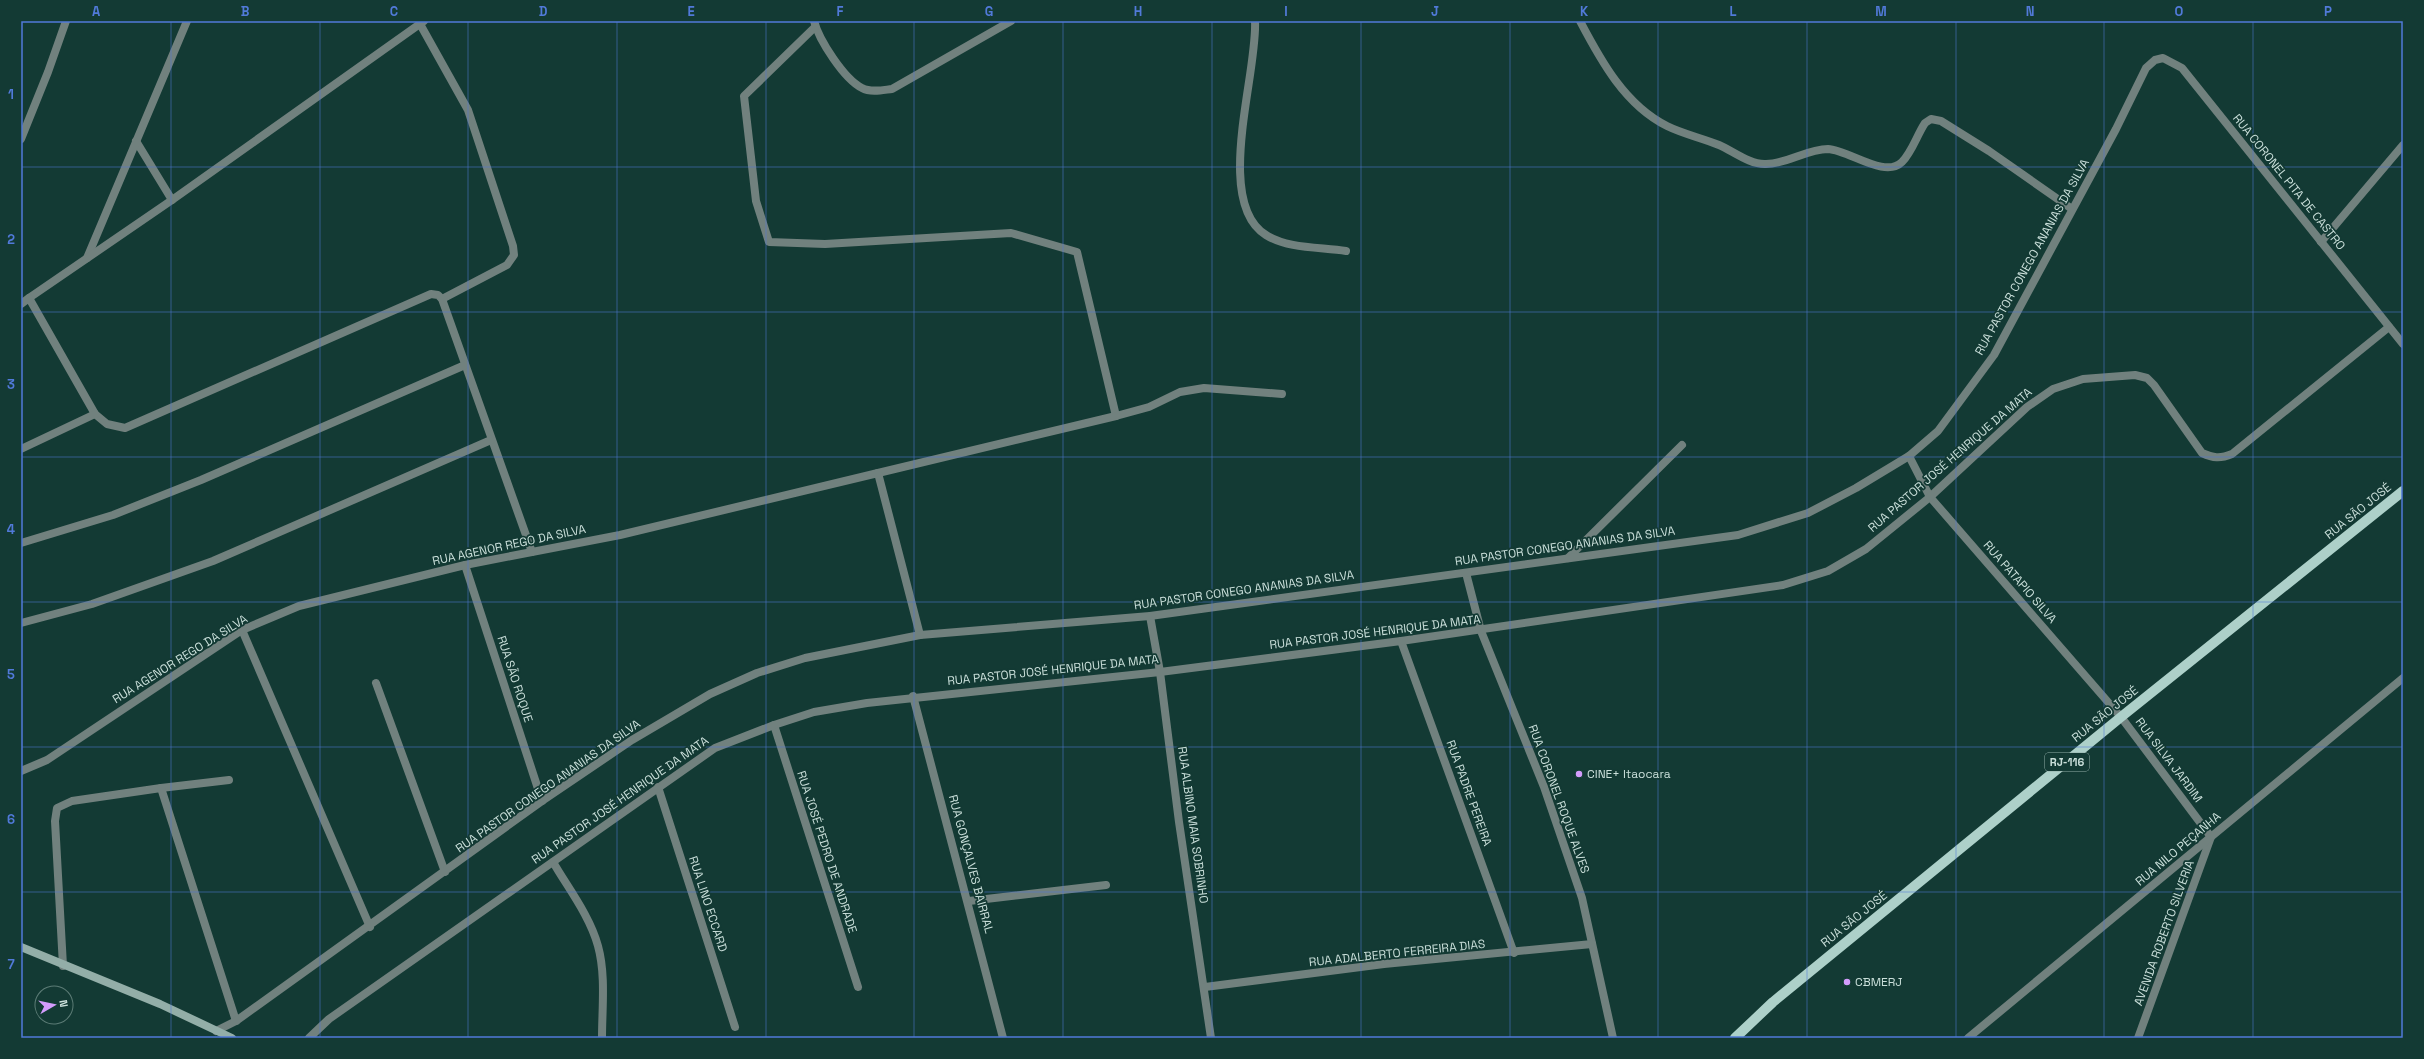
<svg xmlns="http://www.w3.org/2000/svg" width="2424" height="1059" viewBox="0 0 2424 1059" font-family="'Space Grotesk',sans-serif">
<rect width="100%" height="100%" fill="#133a34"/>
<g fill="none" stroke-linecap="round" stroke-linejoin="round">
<g stroke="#71817e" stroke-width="8">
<path d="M814 21C819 40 844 79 862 88 871 93 883 90 892 89L1011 21"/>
<path d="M1255 21C1258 73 1213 202 1266 235 1288 249 1321 247 1346 251"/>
<path d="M1580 21C1601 61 1625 105 1667 126 1683 134 1702 138 1719 145 1733 151 1750 165 1766 164 1787 164 1807 149 1828 149 1849 150 1885 179 1902 162 1912 152 1917 135 1925 123L1931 119 1941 121 1989 151 2072 209"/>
<polyline points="420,24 468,110 513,246 514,255 507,265 442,299"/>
<polyline points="815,27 744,96 756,201 769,242 825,244 1011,233 1077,252 1116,416"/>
<polyline points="21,139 48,72 66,21"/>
<polyline points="136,141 172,200"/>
<polyline points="2321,242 2403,145"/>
<polyline points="87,258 187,21"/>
<polyline points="29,298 172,200 424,21"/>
<polyline points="21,304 29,298 95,414 107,424 125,428 431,294 438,295 442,299 532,552"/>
<polyline points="21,449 95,414"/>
<polyline points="1909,456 1930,497 2121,717 2211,837 2138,1038"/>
<polyline points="878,473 1116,416 1149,407 1180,392 1204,388 1282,394"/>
<polyline points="21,543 113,515 201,480 465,365"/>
<polyline points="1568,558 1682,445"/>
<polyline points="465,565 542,801"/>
<polyline points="1466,573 1481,631 1544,787 1582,898 1613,1038"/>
<polyline points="1150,616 1160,672 1179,822 1211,1038"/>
<polyline points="21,623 92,604 213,561 491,440"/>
<polyline points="242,630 370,927"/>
<polyline points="1401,641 1514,953"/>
<polyline points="376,683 445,872"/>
<polyline points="913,696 1003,1038"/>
<polyline points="774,725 858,987"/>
<polyline points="21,771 47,760 242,630 299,606 465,565 620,535 878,473 920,635"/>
<polyline points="658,787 735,1027"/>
<polyline points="161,788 229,780"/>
<path d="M553 862C568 888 590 916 598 946 606 975 602 1008 602 1038"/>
<polyline points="969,901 1106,885"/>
<polyline points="63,966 55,821 57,808 72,801 161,788 236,1021"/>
<polyline points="1205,987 1384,964 1592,944"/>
<polyline points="216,1031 236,1021 542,801 632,740 710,694 757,673 805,658 920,635 1150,616 1738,535 1808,513 1856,488 1909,456 1938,431 1994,355 2116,129 2146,68 2155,60 2163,58 2182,68 2403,344"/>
<path d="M309 1038 329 1019 715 748 774 725 814 712 867 703 1160 672 1401 641 1783 585 1828 571 1866 549 1930 497 2027 407 2053 389 2083 379 2135 375 2147 378 2154 385 2202 453C2213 458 2220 459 2232 454L2389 327"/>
<polyline points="1968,1038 2403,678"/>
</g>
<polyline stroke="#93aea8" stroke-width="8" points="21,947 160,1004 232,1038"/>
<polyline stroke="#add0c9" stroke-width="10" points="1735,1038 1773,1002 2121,717 2403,491"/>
</g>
<path fill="none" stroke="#517ad9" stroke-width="1" stroke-opacity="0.55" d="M171 21V1038M320 21V1038M468 21V1038M617 21V1038M766 21V1038M914 21V1038M1063 21V1038M1212 21V1038M1361 21V1038M1510 21V1038M1658 21V1038M1807 21V1038M1956 21V1038M2104 21V1038M2253 21V1038M21 167H2403M21 312H2403M21 457H2403M21 602H2403M21 747H2403M21 892H2403"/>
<g fill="#d39cfc" stroke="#133a34" stroke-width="1.5">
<circle cx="1579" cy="774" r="4"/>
<circle cx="1847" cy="982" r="4"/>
</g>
<g text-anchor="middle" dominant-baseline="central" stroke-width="3.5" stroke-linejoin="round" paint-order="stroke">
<rect fill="#133a34" stroke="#93aea8" stroke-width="1" x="2045" y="753" width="44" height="18" rx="3"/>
<g font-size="11" font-weight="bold" fill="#cadfda">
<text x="2067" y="762">RJ-116</text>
</g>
<g font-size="12" fill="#cadfda" stroke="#133a34">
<text transform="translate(2289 182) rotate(51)">RUA CORONEL PITA DE CASTRO</text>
<text transform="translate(2032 257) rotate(-61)">RUA PASTOR CONEGO ANANIAS DA SILVA</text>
<text transform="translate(1950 460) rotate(-41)">RUA PASTOR JOSÉ HENRIQUE DA MATA</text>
<text transform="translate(2358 511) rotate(-39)">RUA SÃO JOSÉ</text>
<text transform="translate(509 545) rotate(-12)">RUA AGENOR REGO DA SILVA</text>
<text transform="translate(1565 546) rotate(-8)">RUA PASTOR CONEGO ANANIAS DA SILVA</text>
<text transform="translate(2020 582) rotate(49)">RUA PATAPIO SILVA</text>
<text transform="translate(1244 590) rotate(-8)">RUA PASTOR CONEGO ANANIAS DA SILVA</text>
<text transform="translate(1375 632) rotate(-7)">RUA PASTOR JOSÉ HENRIQUE DA MATA</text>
<text transform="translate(180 659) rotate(-32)">RUA AGENOR REGO DA SILVA</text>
<text transform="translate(1053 670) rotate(-6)">RUA PASTOR JOSÉ HENRIQUE DA MATA</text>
<text transform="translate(515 679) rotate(72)">RUA SÃO ROQUE</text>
<text transform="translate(2105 714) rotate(-39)">RUA SÃO JOSÉ</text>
<text transform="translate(2169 760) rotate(53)">RUA SILVA JARDIM</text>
<text transform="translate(548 786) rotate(-35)">RUA PASTOR CONEGO ANANIAS DA SILVA</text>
<text transform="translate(1469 793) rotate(70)">RUA PADRE PEREIRA</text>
<text transform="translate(1559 799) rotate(70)">RUA CORONEL ROQUE ALVES</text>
<text transform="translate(620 800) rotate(-35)">RUA PASTOR JOSÉ HENRIQUE DA MATA</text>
<text transform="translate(1193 825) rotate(82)">RUA ALBINO MAIA SOBRINHO</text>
<text transform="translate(2178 849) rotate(-40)">RUA NILO PEÇANHA</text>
<text transform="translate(827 852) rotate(72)">RUA JOSÉ PEDRO DE ANDRADE</text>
<text transform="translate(971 864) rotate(75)">RUA GONÇALVES BAIRRAL</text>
<text transform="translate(708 904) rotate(72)">RUA LINO ECCARD</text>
<text transform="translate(1854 919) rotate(-39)">RUA SÃO JOSÉ</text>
<text transform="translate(2164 933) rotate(-70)">AVENIDA ROBERTO SILVERIA</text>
<text transform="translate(1397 953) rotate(-6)">RUA ADALBERTO FERREIRA DIAS</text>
</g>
<g font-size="12" fill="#cadfda" stroke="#133a34" text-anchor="start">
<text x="1587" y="774">CINE+ Itaocara</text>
<text x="1855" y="982">CBMERJ</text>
</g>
</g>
<rect width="2424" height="1059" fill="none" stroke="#133a34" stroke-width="44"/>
<g transform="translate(54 1005) rotate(81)"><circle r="19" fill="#133a34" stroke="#5c7c76"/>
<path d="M0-3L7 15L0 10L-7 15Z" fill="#d39cfc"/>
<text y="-6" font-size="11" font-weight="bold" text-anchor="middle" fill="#cadfda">N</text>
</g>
<rect x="22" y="22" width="2380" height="1015" fill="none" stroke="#517ad9" stroke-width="1.5"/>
<g font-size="13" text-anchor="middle" font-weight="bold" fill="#517ad9">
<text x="96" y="16">A</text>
<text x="245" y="16">B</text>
<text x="394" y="16">C</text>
<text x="543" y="16">D</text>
<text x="691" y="16">E</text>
<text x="840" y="16">F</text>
<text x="989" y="16">G</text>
<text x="1138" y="16">H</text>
<text x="1286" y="16">I</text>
<text x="1435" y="16">J</text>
<text x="1584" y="16">K</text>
<text x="1733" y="16">L</text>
<text x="1881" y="16">M</text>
<text x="2030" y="16">N</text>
<text x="2179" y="16">O</text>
<text x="2328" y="16">P</text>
<text x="11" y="99">1</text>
<text x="11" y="244">2</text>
<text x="11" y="389">3</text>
<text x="11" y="534">4</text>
<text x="11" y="679">5</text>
<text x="11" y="824">6</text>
<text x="11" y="969">7</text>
</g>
</svg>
